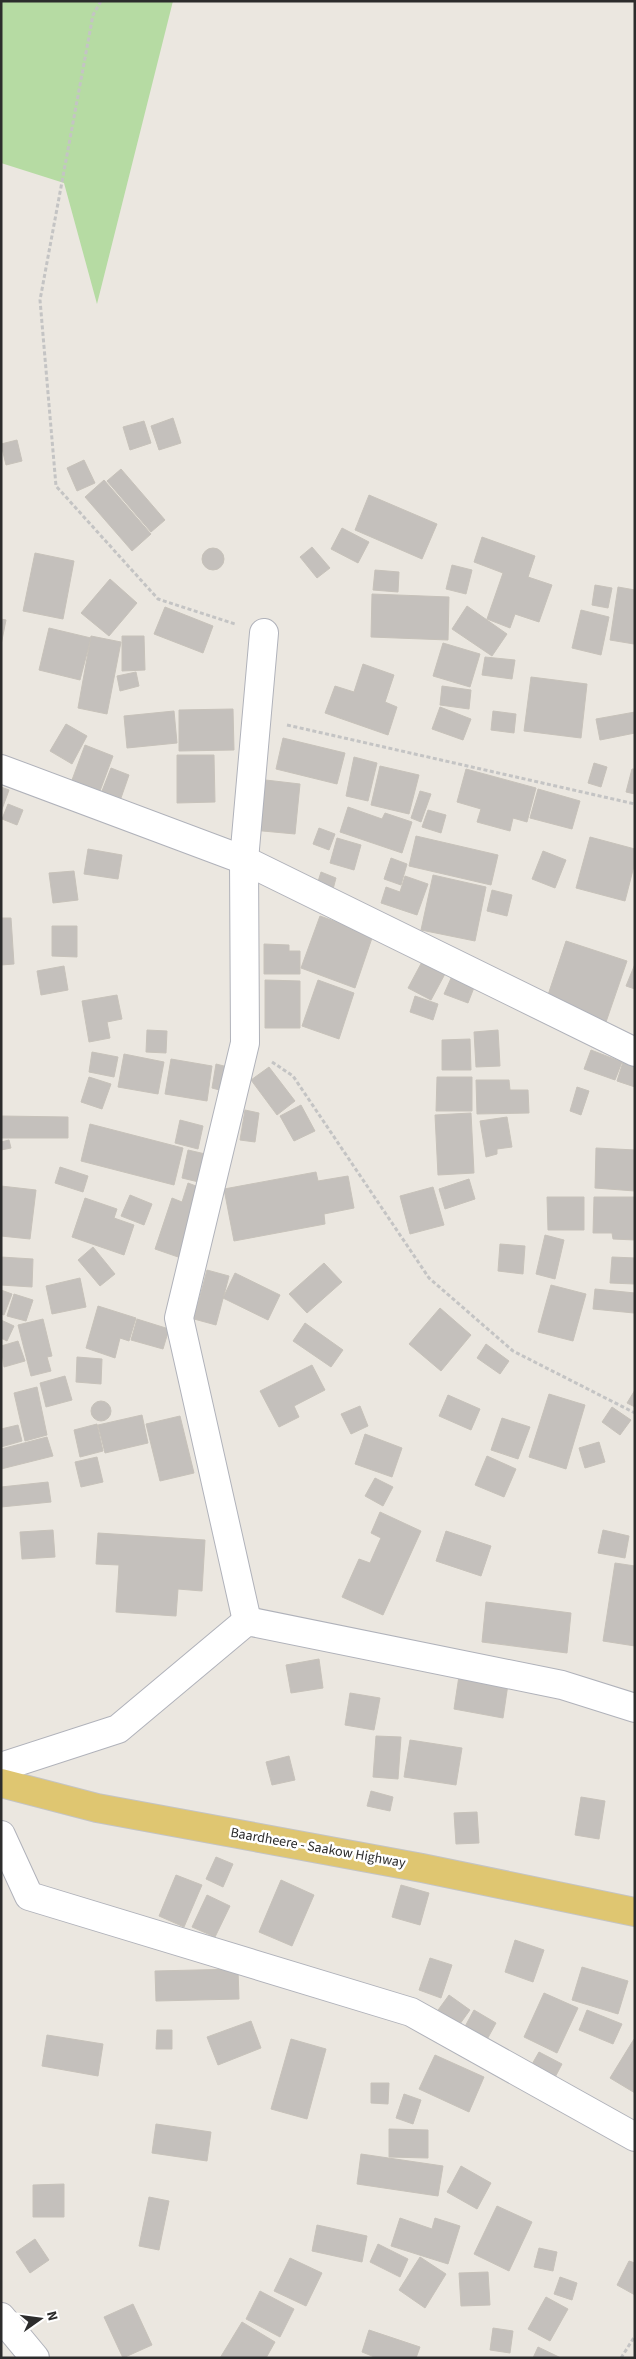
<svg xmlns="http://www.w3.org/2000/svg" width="636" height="2359" viewBox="0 0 636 2359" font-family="'Source Sans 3',sans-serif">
<rect width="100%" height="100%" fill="#ebe7e0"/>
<polygon fill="#b6dba3" points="1,1 173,1 97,304 64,183 1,163"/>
<g fill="#c4c0bc" stroke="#c7c2ba">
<polygon points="173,418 181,443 159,450 151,426"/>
<polygon points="144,421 151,443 130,450 123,427"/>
<polygon points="17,440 22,461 6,465 1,444"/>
<polygon points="84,460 95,483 77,491 67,468"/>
<polygon points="121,469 165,520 151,532 107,481"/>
<polygon points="104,480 151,534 132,551 85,497"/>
<polygon points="369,495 437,524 422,559 355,530"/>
<polygon points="342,528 369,542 358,563 331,549"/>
<polygon points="482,537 535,556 528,577 552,585 539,622 515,614 510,628 487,619 503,573 474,562"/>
<polygon points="312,547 330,568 317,578 300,557"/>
<circle cx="213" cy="559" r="11"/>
<polygon points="35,553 74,561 63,619 23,611"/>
<polygon points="452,565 472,570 466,594 446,589"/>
<polygon points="375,570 399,572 398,592 373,590"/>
<polygon points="110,579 137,603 109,636 81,613"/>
<polygon points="595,585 612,588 608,608 592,605"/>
<polygon points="618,587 635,590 634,644 610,640"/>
<polygon points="372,594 449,597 448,640 371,637"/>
<polygon points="467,606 507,634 492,656 452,629"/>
<polygon points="165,607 213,626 203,653 154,634"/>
<polygon points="581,610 609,617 601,655 572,648"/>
<polygon points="1,619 6,620 1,645"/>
<polygon points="49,628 91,638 80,680 39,670"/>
<polygon points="91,636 121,642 107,714 78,708"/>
<polygon points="122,636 144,636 145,670 122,671"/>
<polygon points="443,643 480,654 470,687 433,676"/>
<polygon points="485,657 515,660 512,679 482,675"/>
<polygon points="363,664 394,675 385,702 397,707 388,735 325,713 335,686 354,692"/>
<polygon points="136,672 139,686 120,691 117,676"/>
<polygon points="531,677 587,684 581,738 524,731"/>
<polygon points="442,686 471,690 469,709 440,705"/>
<polygon points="440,707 471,719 463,740 432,729"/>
<polygon points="233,709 234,750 179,751 179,710"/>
<polygon points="174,711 177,743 127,748 124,716"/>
<polygon points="493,711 516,714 514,733 491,730"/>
<polygon points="635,712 635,733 600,740 596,719"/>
<polygon points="66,724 87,736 72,764 50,751"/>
<polygon points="283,738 345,753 337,784 276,769"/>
<polygon points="85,745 113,756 100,791 72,780"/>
<polygon points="177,755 214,755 215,802 177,803"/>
<polygon points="354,757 377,763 368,801 346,796"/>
<polygon points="594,763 607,767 601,787 588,783"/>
<polygon points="380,766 419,775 409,814 371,805"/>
<polygon points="111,768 129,775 121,798 102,791"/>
<polygon points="466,769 536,788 527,822 513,818 510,831 477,822 481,809 457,802"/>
<polygon points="632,769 635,769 635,794 626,792"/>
<polygon points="257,779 300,784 295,834 252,830"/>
<polygon points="1,787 9,790 1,812"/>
<polygon points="538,789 580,801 572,829 530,818"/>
<polygon points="420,791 431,794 421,822 411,818"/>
<polygon points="8,804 23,810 17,825 2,819"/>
<polygon points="348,807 382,819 385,813 412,822 402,853 340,832"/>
<polygon points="428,810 446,815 441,833 422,827"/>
<polygon points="319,828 335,834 329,850 313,844"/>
<polygon points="416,836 498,855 491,885 409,866"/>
<polygon points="590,837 635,849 635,862 625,901 576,888"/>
<polygon points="337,838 361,845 354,870 330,863"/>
<polygon points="88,849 122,855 118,879 84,874"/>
<polygon points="543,851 566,860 555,888 532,879"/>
<polygon points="391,858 407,864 401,885 384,879"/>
<polygon points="74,871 78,900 53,903 49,873"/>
<polygon points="321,872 336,878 332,893 316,888"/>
<polygon points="433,875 486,887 475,941 421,930"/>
<polygon points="405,876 428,884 417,915 381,903 386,887 400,892"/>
<polygon points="492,890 512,895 507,916 487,911"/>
<polygon points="320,916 373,935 355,988 301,968"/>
<polygon points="1,918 11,918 14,964 1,965"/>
<polygon points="52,926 77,926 77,957 52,956"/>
<polygon points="566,941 627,961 606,1022 546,1001"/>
<polygon points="264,944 289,945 289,951 300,951 300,974 264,974"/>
<polygon points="423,960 446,972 431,1000 408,988"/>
<polygon points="635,964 635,989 626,986"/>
<polygon points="64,966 68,990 41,995 37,971"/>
<polygon points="452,976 475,985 468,1003 444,994"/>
<polygon points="265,980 300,981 300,1028 265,1028"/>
<polygon points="318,980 354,993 339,1039 302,1026"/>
<polygon points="117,995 122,1019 107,1022 110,1038 89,1042 82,1001"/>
<polygon points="415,996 438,1004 433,1020 410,1012"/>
<polygon points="147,1030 167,1031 166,1053 146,1052"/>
<polygon points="498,1030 500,1066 476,1067 474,1032"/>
<polygon points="470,1039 471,1070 442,1070 442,1040"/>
<polygon points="591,1050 622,1062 615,1080 584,1069"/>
<polygon points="92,1052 118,1057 114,1077 89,1072"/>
<polygon points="124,1054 164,1062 158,1094 118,1087"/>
<polygon points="171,1059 212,1066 207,1101 165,1094"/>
<polygon points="623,1062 635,1066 635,1087 617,1081"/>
<polygon points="216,1064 236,1069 231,1093 212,1088"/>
<polygon points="269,1067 295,1101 277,1115 251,1080"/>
<polygon points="89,1077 111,1084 102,1109 81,1102"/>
<polygon points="437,1077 472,1077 472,1111 436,1111"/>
<polygon points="476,1080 509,1080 510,1090 528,1090 529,1113 477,1114"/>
<polygon points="577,1087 589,1091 581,1115 570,1111"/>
<polygon points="301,1105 315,1131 294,1141 280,1116"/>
<polygon points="245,1110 259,1113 255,1142 240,1140"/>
<polygon points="471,1113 474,1173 438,1175 435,1115"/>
<polygon points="1,1116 68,1117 68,1138 1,1138"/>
<polygon points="507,1117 512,1147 497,1149 497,1154 486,1157 480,1121"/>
<polygon points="180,1120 203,1126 198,1149 175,1143"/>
<polygon points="90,1124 183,1148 174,1185 81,1161"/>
<polygon points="9,1140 11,1148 1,1150 1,1142"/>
<polygon points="596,1148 635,1150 635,1191 595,1188"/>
<polygon points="188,1150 214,1156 207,1184 182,1178"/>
<polygon points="60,1167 88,1176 83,1192 55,1183"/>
<polygon points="316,1172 318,1181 348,1176 354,1208 324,1214 325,1224 234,1241 224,1189"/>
<polygon points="469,1179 475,1199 445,1209 439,1189"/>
<polygon points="188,1183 204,1189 181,1258 155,1249 172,1198 182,1202"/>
<polygon points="1,1186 36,1190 30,1239 1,1236"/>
<polygon points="433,1187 444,1225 410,1234 400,1196"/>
<polygon points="130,1195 152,1204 144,1225 121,1216"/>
<polygon points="547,1197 584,1197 584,1230 548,1230"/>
<polygon points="594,1197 635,1197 635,1240 613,1239 612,1233 593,1233"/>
<polygon points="85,1198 117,1209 114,1218 134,1225 124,1255 72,1237"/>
<polygon points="545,1235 564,1240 555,1279 536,1274"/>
<polygon points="500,1244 525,1246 523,1274 498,1271"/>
<polygon points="93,1247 115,1274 100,1286 78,1260"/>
<polygon points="1,1257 33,1259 32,1287 1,1285"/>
<polygon points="612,1257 635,1258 635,1284 610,1283"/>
<polygon points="324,1263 342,1282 307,1313 289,1294"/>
<polygon points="207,1270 229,1276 216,1325 194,1319"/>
<polygon points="235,1273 280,1295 268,1320 223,1298"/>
<polygon points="80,1278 86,1307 52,1314 46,1286"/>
<polygon points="551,1285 586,1294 573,1341 538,1332"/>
<polygon points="595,1289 635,1293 634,1313 593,1309"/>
<polygon points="1,1290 12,1294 4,1315 1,1314"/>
<polygon points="14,1294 33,1300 26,1321 7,1316"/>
<polygon points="98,1306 136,1318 129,1341 120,1338 115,1358 86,1348"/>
<polygon points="440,1308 471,1335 441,1371 409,1344"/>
<polygon points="43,1319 52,1356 47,1357 51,1371 31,1376 18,1325"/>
<polygon points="137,1319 169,1329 163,1349 131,1340"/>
<polygon points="1,1320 14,1326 7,1341 1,1338"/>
<polygon points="305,1323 343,1350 331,1367 293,1341"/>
<polygon points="18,1341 25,1361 4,1367 1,1346"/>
<polygon points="486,1344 509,1361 500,1374 477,1358"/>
<polygon points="77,1357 102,1359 101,1384 76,1382"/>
<polygon points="312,1365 325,1390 294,1406 299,1417 279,1427 260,1391"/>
<polygon points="65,1376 72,1400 46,1407 40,1383"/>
<polygon points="37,1387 47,1435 25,1441 14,1393"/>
<polygon points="635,1390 635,1407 627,1403"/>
<polygon points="549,1394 585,1405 566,1469 529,1457"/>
<polygon points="448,1395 480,1409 471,1430 439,1416"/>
<circle cx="101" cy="1411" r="10"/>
<polygon points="360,1406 368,1426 351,1434 341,1414"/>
<polygon points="612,1407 631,1420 620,1435 602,1422"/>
<polygon points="142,1415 148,1443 105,1453 98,1425"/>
<polygon points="180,1416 194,1473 160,1481 146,1424"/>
<polygon points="502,1418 530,1427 518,1459 491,1450"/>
<polygon points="97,1424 103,1451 80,1457 74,1430"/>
<polygon points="18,1425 22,1441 1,1447 1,1429"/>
<polygon points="365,1434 402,1448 392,1477 355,1464"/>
<polygon points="47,1437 53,1456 1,1469 1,1449"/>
<polygon points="599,1442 605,1462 585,1468 579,1448"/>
<polygon points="487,1456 516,1469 504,1497 475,1485"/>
<polygon points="97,1457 103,1482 81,1487 75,1462"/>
<polygon points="375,1478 393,1487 383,1506 365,1496"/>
<polygon points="48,1482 51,1502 1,1507 1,1487"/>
<polygon points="380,1512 421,1531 383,1615 342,1597 359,1559 370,1563 381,1538 371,1533"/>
<polygon points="53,1530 55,1557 22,1559 20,1532"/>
<polygon points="603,1530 629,1536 625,1558 598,1553"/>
<polygon points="446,1531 491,1546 481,1576 436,1561"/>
<polygon points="98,1533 205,1540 202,1591 178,1589 176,1616 116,1612 119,1565 96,1564"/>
<polygon points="615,1563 635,1566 635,1646 603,1641"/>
<polygon points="486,1602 571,1613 567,1653 482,1642"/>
<polygon points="319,1659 323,1688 291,1693 286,1665"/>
<polygon points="459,1676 508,1684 503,1718 454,1709"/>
<polygon points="350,1693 380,1698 374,1730 345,1725"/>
<polygon points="376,1736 401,1737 398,1779 373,1777"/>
<polygon points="410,1740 462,1748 456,1785 404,1777"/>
<polygon points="289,1756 295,1780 272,1785 266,1762"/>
<polygon points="371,1791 393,1797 390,1811 367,1806"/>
<polygon points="581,1797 605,1801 599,1839 575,1835"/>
<polygon points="477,1812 479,1843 456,1844 454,1813"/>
<polygon points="216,1857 233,1864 223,1887 206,1879"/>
<polygon points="176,1875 202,1885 184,1927 159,1916"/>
<polygon points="281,1880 314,1895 292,1946 259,1932"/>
<polygon points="401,1885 429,1893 420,1925 392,1917"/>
<polygon points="207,1895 230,1906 215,1937 192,1927"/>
<polygon points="515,1940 544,1950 533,1982 505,1972"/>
<polygon points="430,1958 452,1965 441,1998 419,1990"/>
<polygon points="582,1967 628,1981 618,2014 572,2000"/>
<polygon points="238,1969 239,1999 156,2001 155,1971"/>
<polygon points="544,1993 578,2008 557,2053 524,2037"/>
<polygon points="449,1995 470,2010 457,2028 436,2013"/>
<polygon points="474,2010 496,2023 484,2045 462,2032"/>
<polygon points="587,2010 622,2024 613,2044 579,2030"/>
<polygon points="251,2021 261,2048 218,2065 207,2037"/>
<polygon points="157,2030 172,2030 172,2049 156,2049"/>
<polygon points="47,2035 103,2044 98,2076 42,2066"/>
<polygon points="291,2039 326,2049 307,2119 271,2109"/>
<polygon points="634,2039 635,2039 635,2093 610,2078"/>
<polygon points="539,2052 562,2064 551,2085 527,2073"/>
<polygon points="435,2055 484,2077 469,2112 419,2089"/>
<polygon points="371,2083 389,2083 388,2104 371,2103"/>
<polygon points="404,2094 421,2100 413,2124 396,2118"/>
<polygon points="156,2124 211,2132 207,2161 152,2153"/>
<polygon points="389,2129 428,2130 428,2158 389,2157"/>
<polygon points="361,2154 443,2166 438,2196 357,2184"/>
<polygon points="461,2166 491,2183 477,2209 447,2192"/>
<polygon points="64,2184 64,2217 33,2217 33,2185"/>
<polygon points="149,2197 169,2201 159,2250 139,2246"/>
<polygon points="497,2206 532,2222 509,2271 474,2254"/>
<polygon points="400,2218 432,2229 435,2218 460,2226 448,2264 391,2246"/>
<polygon points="317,2225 367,2236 362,2262 312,2251"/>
<polygon points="35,2239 49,2260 30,2273 16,2252"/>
<polygon points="378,2244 408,2259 400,2277 370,2262"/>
<polygon points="539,2248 557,2252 553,2271 534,2267"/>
<polygon points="420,2257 446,2274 425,2308 399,2290"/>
<polygon points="290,2258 322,2273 306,2306 274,2291"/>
<polygon points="629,2261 635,2263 635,2295 617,2285"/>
<polygon points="488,2272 490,2305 461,2306 459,2273"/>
<polygon points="560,2277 577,2283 572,2300 554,2294"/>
<polygon points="260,2291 294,2309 280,2337 246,2319"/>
<polygon points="546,2297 568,2309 550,2341 528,2329"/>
<polygon points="133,2304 152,2345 123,2358 104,2317"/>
<polygon points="242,2322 275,2342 266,2358 220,2358"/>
<polygon points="493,2328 513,2331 510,2353 490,2350"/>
<polygon points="369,2330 420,2347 416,2358 377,2358 362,2352"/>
<polygon points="538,2347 561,2358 533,2358"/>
</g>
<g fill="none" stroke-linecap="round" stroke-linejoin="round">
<g stroke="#b0b2ba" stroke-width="30">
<g id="minor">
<polyline points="1,769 244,860 635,1052"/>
<polyline points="247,1621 179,1318 245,1043 244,860 264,633"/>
<polyline points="1,1767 118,1729 247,1621 562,1685 635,1708"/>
<polyline points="1,1835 29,1896 411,2012 635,2137"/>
<polyline points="1,2317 35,2358"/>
</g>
</g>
<g stroke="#c4c4c4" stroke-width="30">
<polyline id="major" points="1,1783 97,1808 422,1868 635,1912"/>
</g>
<g stroke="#c4c4c4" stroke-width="3" stroke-dasharray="4 2.5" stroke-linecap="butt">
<polyline points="101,1 93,15 40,300 56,486 158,599 235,624"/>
<polyline points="287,725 635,804"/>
<polyline points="272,1062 293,1076 429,1278 513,1351 635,1413"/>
<polyline points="621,2358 635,2336"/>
</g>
<use href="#minor" stroke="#fff" stroke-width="28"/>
<use href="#major" stroke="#dfc671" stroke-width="28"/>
</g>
<g text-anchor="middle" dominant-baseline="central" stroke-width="5" stroke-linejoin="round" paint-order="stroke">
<g font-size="14" fill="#2c2c2c" stroke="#fff">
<text transform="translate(318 1848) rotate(10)">Baardheere - Saakow Highway</text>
</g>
</g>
<rect width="636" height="2359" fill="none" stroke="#2c2c2c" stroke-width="5"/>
<g transform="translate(40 2319) rotate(76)" stroke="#ffffff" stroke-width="4" paint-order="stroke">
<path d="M0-4L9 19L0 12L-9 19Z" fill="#2c2c2c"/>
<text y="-8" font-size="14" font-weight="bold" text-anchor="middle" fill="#2c2c2c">N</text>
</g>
</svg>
